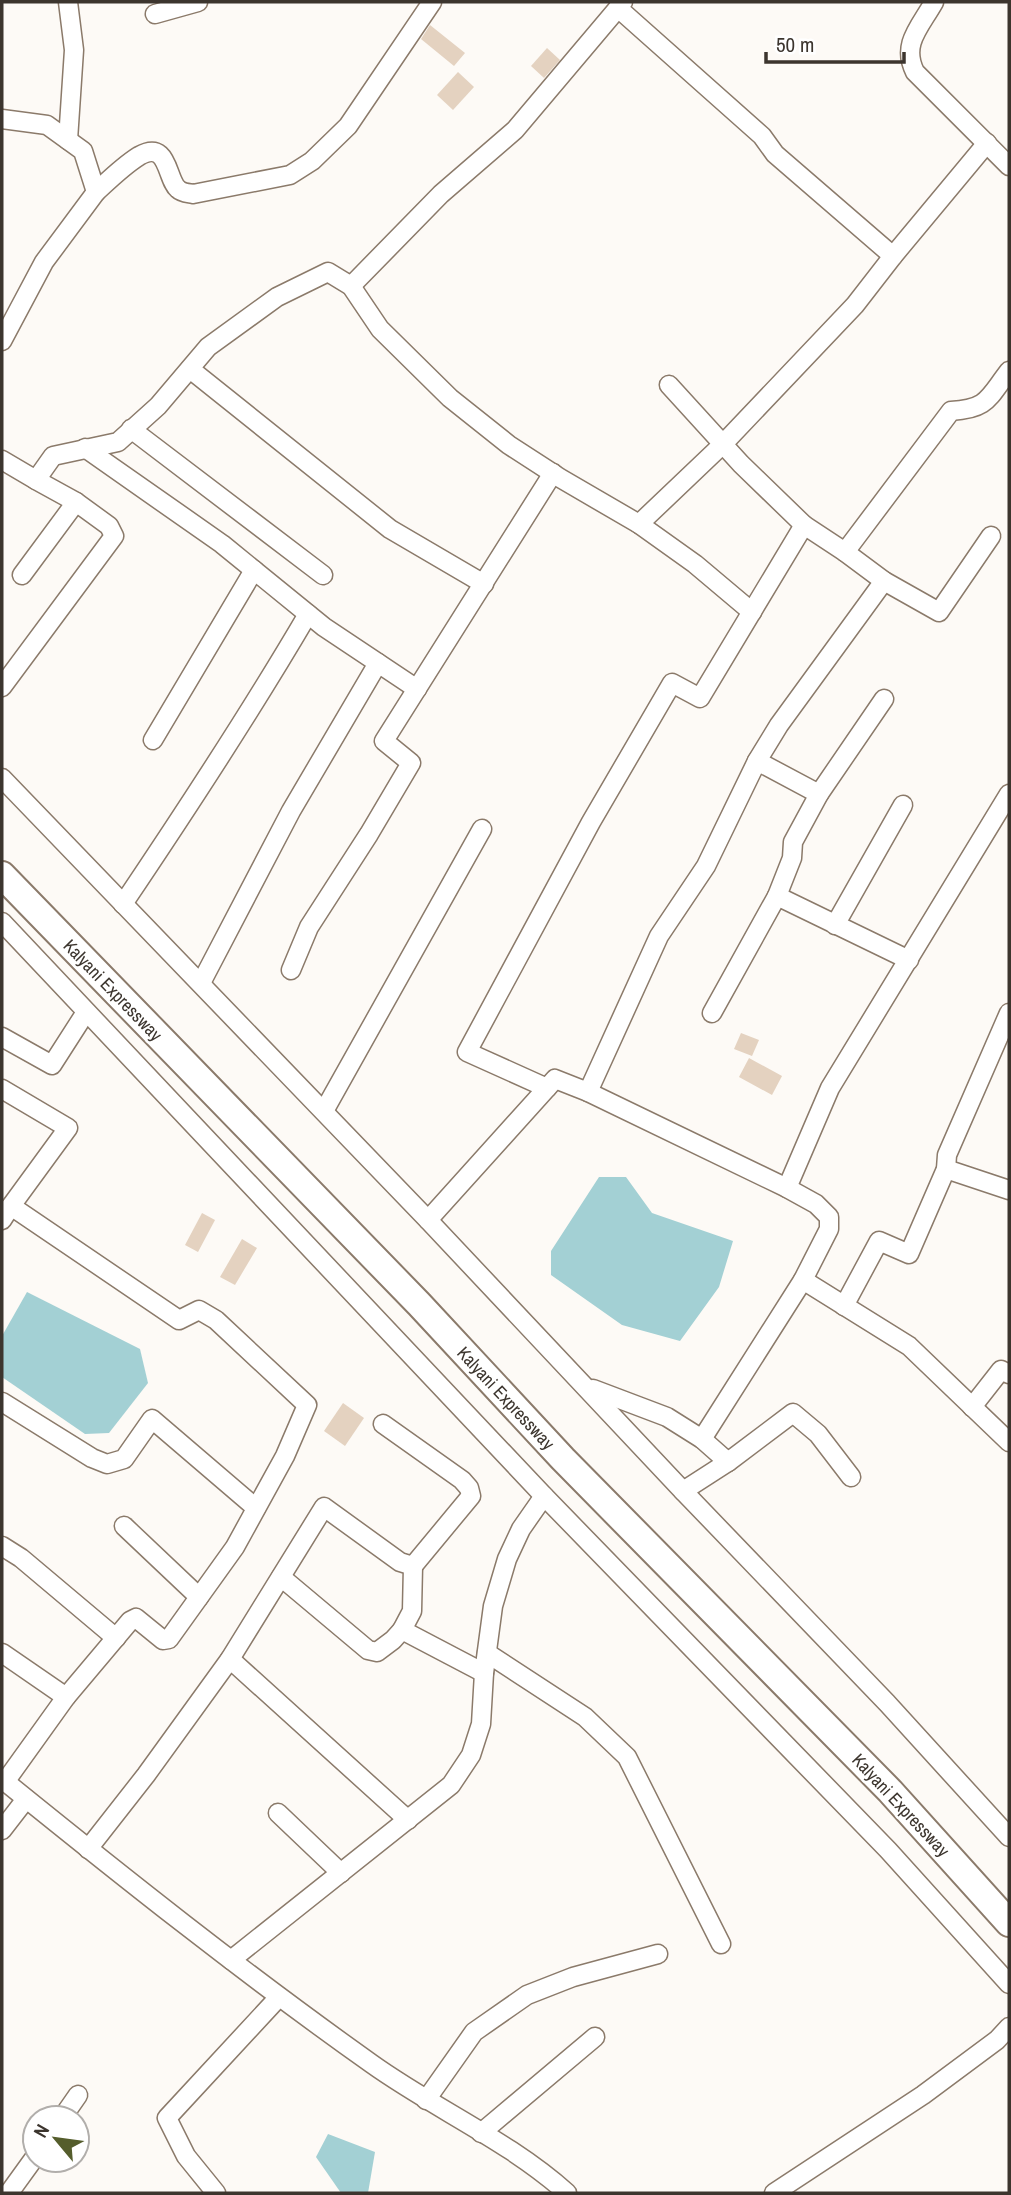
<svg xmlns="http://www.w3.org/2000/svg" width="1011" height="2195" viewBox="0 0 1011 2195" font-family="'Archivo Narrow',sans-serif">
<rect width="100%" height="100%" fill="#fdfaf6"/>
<g fill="#a3d0d4">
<polygon points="599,1177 626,1177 652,1213 733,1241 719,1287 680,1341 622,1325 551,1275 551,1251"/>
<polygon points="27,1292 140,1349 148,1383 109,1433 85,1434 2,1377 2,1336"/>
<polygon points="328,2134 375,2152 368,2193 341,2193 316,2157"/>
</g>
<g fill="#e4d2c0">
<polygon points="430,25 465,53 454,66 421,39"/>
<polygon points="547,48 560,60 544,78 531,66"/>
<polygon points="458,72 474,87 453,110 437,95"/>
<polygon points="741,1033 759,1040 752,1056 734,1049"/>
<polygon points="749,1058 782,1076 772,1095 739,1077"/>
<polygon points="202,1213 215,1220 198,1252 185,1245"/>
<polygon points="242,1239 257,1248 235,1285 220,1277"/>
<polygon points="343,1403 364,1418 345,1446 324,1431"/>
</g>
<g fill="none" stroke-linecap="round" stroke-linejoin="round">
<g stroke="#8b7a6a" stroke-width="21">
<g id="minor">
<polyline points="623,2 618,8 762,136 775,154 893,256"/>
<path d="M934 2C920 27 901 44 915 72L1009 166"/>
<polyline points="155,14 198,2"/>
<polyline points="2,119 47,125 83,151 96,192 44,262 2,341"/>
<polyline points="68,140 74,50 68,2"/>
<path d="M96 192C109 180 123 166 139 156 169 139 166 179 178 189 182 193 188 193 193 194L290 175 312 161 348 126 432 2"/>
<polyline points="351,286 441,194 515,130 618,8"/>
<polyline points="190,369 390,529 484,584"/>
<polyline points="669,385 741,464 804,525"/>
<polyline points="131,429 323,575"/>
<polyline points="85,448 222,544 324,627 417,689"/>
<polyline points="2,460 36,480 53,456 118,442 158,406 208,347 277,297 328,272 351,286 380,329 450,398 509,445 560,478 639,524 695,564 752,612"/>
<polyline points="639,524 723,444 855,305 893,256 987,143"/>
<polyline points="845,552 884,581 939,612 991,536"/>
<polyline points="22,575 76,502"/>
<polyline points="2,687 114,536 109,526 76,502 36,480"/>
<polyline points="153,740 254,570"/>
<polyline points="2,778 428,1220 683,1491 887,1703 1009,1837"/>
<polyline points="819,794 757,761 779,725 884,581"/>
<polyline points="1009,794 830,1088 787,1188 816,1204 829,1217 829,1229 803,1280 909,1346 1009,1442"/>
<polyline points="777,896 792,858 793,842 819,794 884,699"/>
<path d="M123 904C187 809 250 713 308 614"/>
<polyline points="2,922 544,1496 888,1850 1009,1984"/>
<polyline points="835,925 903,805"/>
<polyline points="291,970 309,927 369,834 411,763 384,741 553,473"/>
<polyline points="201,983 291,811 378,663"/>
<polyline points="712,1013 777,896 909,960"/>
<polyline points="2,1037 52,1065 86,1012"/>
<polyline points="547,1088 555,1079 588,1092 659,936 706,866 757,761"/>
<polyline points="2,1089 68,1128 11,1206"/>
<polyline points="588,1092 787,1188"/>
<polyline points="324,1111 482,829"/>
<polyline points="946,1169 1009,1190"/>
<polyline points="2,1220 11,1206 179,1320 199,1310 216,1320 307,1405 285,1456 235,1547 169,1639 163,1640 136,1618 130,1621 66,1697 5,1782"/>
<path d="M428 1220 547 1088 467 1052 591 822 672 683 700 698 804 525 845 552 951 411C988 409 988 398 1009 371"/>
<polyline points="844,1306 879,1241 909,1254 946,1169 947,1155 1009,1013"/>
<polyline points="593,1389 667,1417 702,1439 728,1462"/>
<polyline points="2,1402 92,1458 107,1464 124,1459 152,1419 256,1508"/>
<polyline points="972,1407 1001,1370 1009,1374"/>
<polyline points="383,1424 462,1480 469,1488 471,1496 413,1566"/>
<polyline points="702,1439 803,1280"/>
<polyline points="683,1491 728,1462 793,1413 818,1434 851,1477"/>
<polyline points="124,1526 199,1597"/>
<polyline points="2,1546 21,1558 116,1638"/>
<polyline points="281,1577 368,1650 377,1652 393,1640 402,1630"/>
<polyline points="2,1653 66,1697"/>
<polyline points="487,1653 585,1717 627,1757 721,1944"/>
<polyline points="230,1659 408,1820"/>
<path d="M2 1779C123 1877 245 1974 372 2064 435 2109 509 2141 567 2193"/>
<polyline points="278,1813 341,1873"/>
<polyline points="2,1830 26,1799"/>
<polyline points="88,1849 146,1775 230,1659 324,1507 400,1562 413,1566 412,1611 402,1630 484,1673"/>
<polyline points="231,1960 451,1785 471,1755 481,1724 484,1673 493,1606 507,1559 521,1529 544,1496"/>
<polyline points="426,2100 474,2032 527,1995 573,1977 658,1954"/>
<polyline points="62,2118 78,2095"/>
<polyline points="481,2133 595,2037"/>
<polyline points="9,2193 35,2157"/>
<polyline points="216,2193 186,2156 167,2118 279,1997"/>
<polyline points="774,2193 923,2095 997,2040 1009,2027"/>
</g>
</g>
<g stroke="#8b7a6a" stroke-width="30">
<polyline id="highway" points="2,875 419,1304 563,1459 890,1791 1009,1923"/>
</g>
<use href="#minor" stroke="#fff" stroke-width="18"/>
<use href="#highway" stroke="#fff" stroke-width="26"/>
</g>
<g text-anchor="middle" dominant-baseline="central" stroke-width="5" stroke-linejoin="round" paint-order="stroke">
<g font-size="18" fill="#3c352e" stroke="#fff">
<text transform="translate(113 990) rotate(46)">Kalyani Expressway</text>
<text transform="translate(506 1398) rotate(47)">Kalyani Expressway</text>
<text transform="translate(901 1805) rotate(47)">Kalyani Expressway</text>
</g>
</g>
<rect width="1011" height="2195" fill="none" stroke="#3c352e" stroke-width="7"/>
<g transform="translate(56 2139) rotate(299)"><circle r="33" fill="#ffffff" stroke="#b1aeab" stroke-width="2"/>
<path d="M0-5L12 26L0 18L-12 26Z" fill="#555d2c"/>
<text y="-10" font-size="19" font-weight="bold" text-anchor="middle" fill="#3c352e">N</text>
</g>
<path d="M766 52v10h138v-10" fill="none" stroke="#3c352e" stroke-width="3.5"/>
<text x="776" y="52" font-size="21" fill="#3c352e" stroke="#ffffff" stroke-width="5" paint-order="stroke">50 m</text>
</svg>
